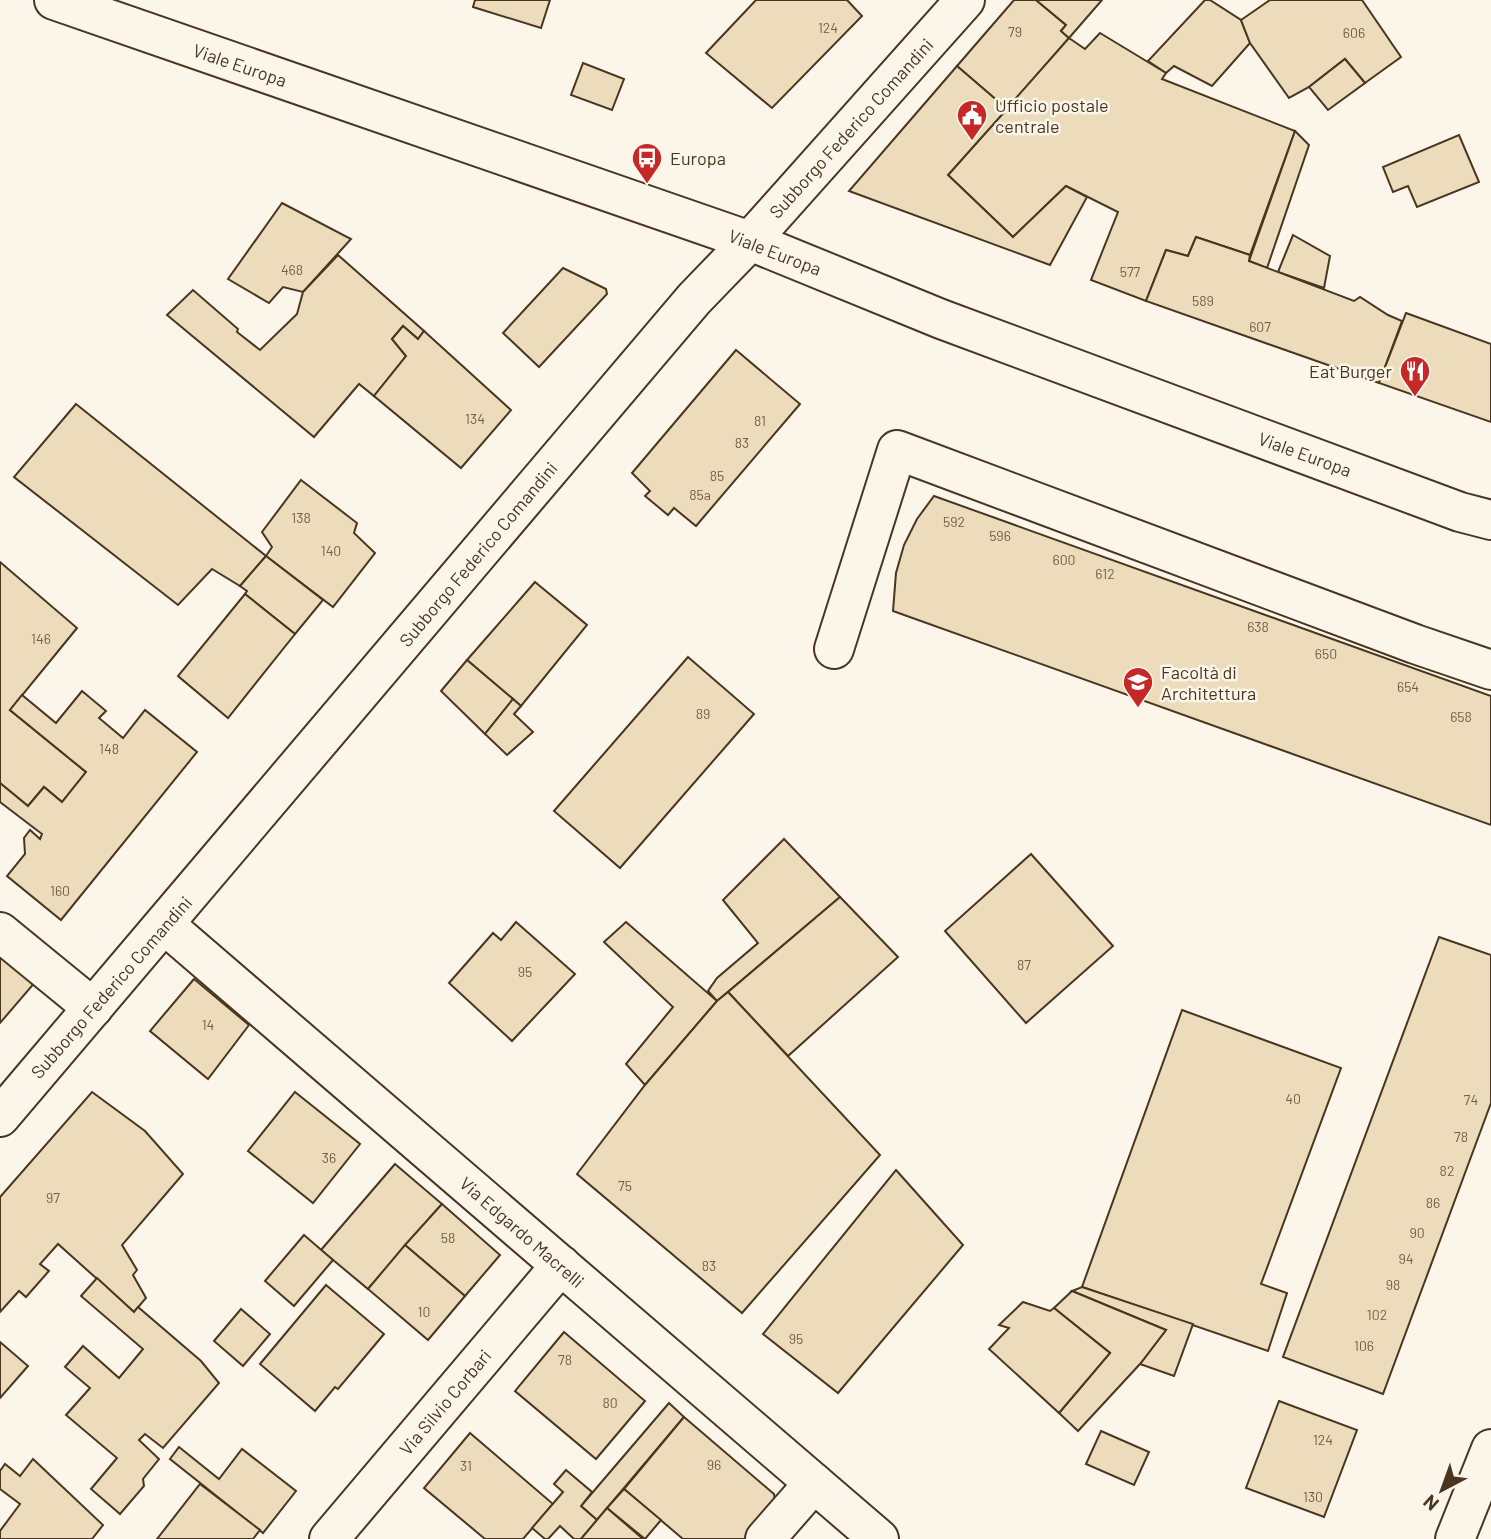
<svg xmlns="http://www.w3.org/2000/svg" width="1491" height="1539" viewBox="0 0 1491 1539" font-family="Barlow,sans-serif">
<rect width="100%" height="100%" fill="#fbf6e9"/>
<g fill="#ecdcbc" stroke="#4a3520" stroke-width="2">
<polygon points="475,0 550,0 541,28 473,7"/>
<polygon points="756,0 847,0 862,16 772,108 706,53"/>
<polygon points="1014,0 1036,0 1066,25 1061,31 1069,38 1007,109 957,66"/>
<polygon points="1036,0 1102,0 1069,38 1061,31 1066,25"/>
<polygon points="1205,0 1210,0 1241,20 1250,43 1212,86 1174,66 1166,73 1148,61"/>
<polygon points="1270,0 1362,0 1401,57 1365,83 1345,59 1309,87 1289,98 1250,43 1241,20"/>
<polygon points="1100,33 1166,73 1162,79 1295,131 1250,255 1196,237 1188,256 1166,250 1146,301 1091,280 1118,212 1066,186 1013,237 948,175 1069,38 1085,49"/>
<polygon points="1345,59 1365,83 1328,110 1309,87"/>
<polygon points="583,63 624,79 612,110 571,95"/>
<polygon points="957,66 1007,109 948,175 1013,237 1066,186 1087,197 1050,265 849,191"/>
<polygon points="1295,131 1309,145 1267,268 1249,261"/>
<polygon points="1459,135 1479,182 1417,207 1408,186 1393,192 1383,167"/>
<polygon points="282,203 351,239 303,292 283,287 269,303 228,279"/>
<polygon points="1293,235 1330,256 1324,288 1278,272"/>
<polygon points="1196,237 1250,255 1249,261 1354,301 1360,297 1388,315 1402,321 1379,383 1146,301 1166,250 1188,256"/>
<polygon points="338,255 424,331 418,339 403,326 392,339 406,356 374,396 359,384 314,437 167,315 193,290 238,329 237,332 260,350 297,314 303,292"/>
<polygon points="563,268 606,289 607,294 539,367 503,333"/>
<polygon points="1406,313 1491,344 1491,422 1379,383"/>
<polygon points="403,326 418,339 424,331 511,410 461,468 374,396 406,356 392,339"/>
<polygon points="736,350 800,404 696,526 674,508 668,515 645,496 650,491 632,473"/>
<polygon points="76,404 266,556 240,586 212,569 178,605 14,477"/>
<polygon points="301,480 357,523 354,533 375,553 333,607 266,556 272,547 262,532"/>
<polygon points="934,496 1491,696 1491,825 893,611 896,573 904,545 917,519"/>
<polygon points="266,556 323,600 295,634 245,594 247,591 240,586"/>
<polygon points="0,562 77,628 10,710 86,772 62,802 44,787 28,806 0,783"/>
<polygon points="535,582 587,625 521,706 467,660"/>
<polygon points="245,594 295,634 228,718 178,676"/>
<polygon points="688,657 754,714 620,868 554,811"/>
<polygon points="467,660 513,699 485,734 441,691"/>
<polygon points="82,691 106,711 99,718 123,738 145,710 197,752 61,920 7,876 25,854 24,838 30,830 40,839 42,834 0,802 0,783 28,806 44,787 62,802 86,772 10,710 22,695 56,723"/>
<polygon points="513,699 521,706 514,714 533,732 507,755 485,734"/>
<polygon points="784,839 840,897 717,1001 708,991 717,978 758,943 723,900"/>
<polygon points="1031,854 1113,946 1026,1023 945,931"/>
<polygon points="840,897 898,957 788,1056 728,992"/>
<polygon points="516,922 575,974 512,1041 449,983 493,933 501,940"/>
<polygon points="626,922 717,1001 645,1085 626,1064 673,1007 604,942"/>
<polygon points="1439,937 1491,955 1491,1103 1383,1394 1283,1357"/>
<polygon points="0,953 37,980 0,1023"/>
<polygon points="194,979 249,1025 208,1079 150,1031"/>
<polygon points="728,992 880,1155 742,1313 577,1174 645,1085 717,1001"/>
<polygon points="1182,1010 1341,1068 1261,1284 1287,1293 1268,1351 1082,1287"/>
<polygon points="92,1092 145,1131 183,1174 122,1245 137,1270 133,1275 146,1298 134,1312 58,1244 40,1264 49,1271 26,1297 19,1291 0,1312 0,1197"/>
<polygon points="295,1092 360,1144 313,1203 248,1151"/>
<polygon points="395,1164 442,1204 368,1289 321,1250"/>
<polygon points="896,1170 963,1245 838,1393 763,1334"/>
<polygon points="442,1204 500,1255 465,1296 405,1245"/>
<polygon points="304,1235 333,1260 294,1306 265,1281"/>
<polygon points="405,1245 465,1296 428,1340 368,1289"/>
<polygon points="97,1278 134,1312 138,1307 201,1361 219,1383 163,1448 145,1434 139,1440 159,1459 143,1479 144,1486 120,1514 91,1489 117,1458 66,1415 90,1388 65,1367 83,1346 119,1378 143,1349 81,1296"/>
<polygon points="326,1285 384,1334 338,1389 335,1387 315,1411 260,1364"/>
<polygon points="1082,1287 1193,1324 1174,1376 1140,1364 1166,1330 1072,1291"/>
<polygon points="1072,1291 1166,1330 1140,1364 1078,1431 1059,1413 1110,1353 1054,1308"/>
<polygon points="1023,1302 1050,1311 1054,1308 1110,1353 1059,1413 989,1349 1009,1328 999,1325"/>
<polygon points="241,1309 270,1334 243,1366 214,1341"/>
<polygon points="564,1332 645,1401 596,1459 515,1391"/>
<polygon points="0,1342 28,1366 0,1398"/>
<polygon points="1279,1401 1357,1430 1324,1517 1246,1488"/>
<polygon points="669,1403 684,1417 597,1520 581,1506"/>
<polygon points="684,1417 774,1494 775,1502 749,1539 683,1539 624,1489"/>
<polygon points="1101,1431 1149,1452 1134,1485 1086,1464"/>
<polygon points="470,1433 553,1504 523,1539 485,1539 424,1488"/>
<polygon points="179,1447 219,1479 242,1449 296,1491 263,1533 170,1459"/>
<polygon points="33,1459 103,1525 92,1539 0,1539 0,1531 20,1504 0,1489 0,1471 5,1464 20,1476"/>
<polygon points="566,1470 592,1492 581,1506 597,1520 581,1539 574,1539 560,1526 548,1539 545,1539 532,1528 563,1492 554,1484"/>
<polygon points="200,1484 260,1530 253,1539 157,1539"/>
<polygon points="624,1489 661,1520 645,1539 607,1508"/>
<polygon points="607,1508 643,1539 581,1539"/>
</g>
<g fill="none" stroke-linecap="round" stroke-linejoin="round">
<g stroke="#4a3520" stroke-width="42">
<g id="minor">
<polyline points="54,0 750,241 941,319 1460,512 1491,520"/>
<polyline points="834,649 897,450 1415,644 1491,670"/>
<polyline points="165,925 879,1539"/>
<polyline points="0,932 93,1008"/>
<polyline points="0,1117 694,299 750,241 965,0"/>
<polyline points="329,1539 561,1265"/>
<polyline points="765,1539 814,1483"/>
</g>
</g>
<g stroke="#4a3520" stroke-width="42">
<polyline id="major" points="1455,1539 1491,1449"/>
</g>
<use href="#minor" stroke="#fbf6e9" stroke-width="38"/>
<use href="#major" stroke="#fbf6e9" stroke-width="38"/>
</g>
<defs>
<g id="civic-pin" transform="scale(1.575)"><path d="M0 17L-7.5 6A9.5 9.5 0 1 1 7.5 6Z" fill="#c62828" stroke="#fbf6e9"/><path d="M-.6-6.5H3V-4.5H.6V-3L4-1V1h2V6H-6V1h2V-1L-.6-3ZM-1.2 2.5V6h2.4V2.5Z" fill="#fff"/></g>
<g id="bus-pin" transform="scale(1.575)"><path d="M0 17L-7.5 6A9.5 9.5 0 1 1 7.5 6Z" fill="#c62828" stroke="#fbf6e9"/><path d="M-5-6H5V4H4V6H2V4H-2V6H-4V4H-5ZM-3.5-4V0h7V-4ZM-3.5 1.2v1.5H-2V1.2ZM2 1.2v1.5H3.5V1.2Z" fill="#fff"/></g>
<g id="restaurant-pin" transform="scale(1.575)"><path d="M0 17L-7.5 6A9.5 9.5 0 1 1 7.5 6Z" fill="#c62828" stroke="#fbf6e9"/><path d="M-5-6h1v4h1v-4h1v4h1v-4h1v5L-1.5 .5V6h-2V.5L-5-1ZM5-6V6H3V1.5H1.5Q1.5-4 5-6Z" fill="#fff"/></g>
<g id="university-pin" transform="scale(1.575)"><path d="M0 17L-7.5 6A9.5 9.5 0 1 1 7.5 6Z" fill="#c62828" stroke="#fbf6e9"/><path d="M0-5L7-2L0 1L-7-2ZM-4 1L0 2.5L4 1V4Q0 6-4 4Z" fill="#fff"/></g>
</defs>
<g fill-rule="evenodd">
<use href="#civic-pin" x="972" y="115"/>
<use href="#bus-pin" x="647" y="158"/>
<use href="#restaurant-pin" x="1415" y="371"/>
<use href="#university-pin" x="1138" y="682"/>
</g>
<g text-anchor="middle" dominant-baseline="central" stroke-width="5" stroke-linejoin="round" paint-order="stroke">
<g font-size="14" fill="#725f47">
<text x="828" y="27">124</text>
<text x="1015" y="31">79</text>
<text x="1354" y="32">606</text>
<text x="292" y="269">468</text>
<text x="1130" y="271">577</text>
<text x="1203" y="300">589</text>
<text x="1260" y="326">607</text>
<text x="475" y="418">134</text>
<text x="760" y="420">81</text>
<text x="742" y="442">83</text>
<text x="717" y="475">85</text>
<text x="700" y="494">85a</text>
<text x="301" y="517">138</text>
<text x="954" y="521">592</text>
<text x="1000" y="535">596</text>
<text x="331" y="550">140</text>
<text x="1064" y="559">600</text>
<text x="1105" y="573">612</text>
<text x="1258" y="626">638</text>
<text x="41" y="638">146</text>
<text x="1326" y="653">650</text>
<text x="1408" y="686">654</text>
<text x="703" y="713">89</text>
<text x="1461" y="716">658</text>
<text x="109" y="748">148</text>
<text x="60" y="890">160</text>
<text x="1024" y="964">87</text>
<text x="525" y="971">95</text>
<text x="208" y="1024">14</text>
<text x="1293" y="1098">40</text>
<text x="1471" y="1099">74</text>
<text x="1461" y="1136">78</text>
<text x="329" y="1157">36</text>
<text x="1447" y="1170">82</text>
<text x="625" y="1185">75</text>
<text x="53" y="1197">97</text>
<text x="1433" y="1202">86</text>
<text x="1417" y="1232">90</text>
<text x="448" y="1237">58</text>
<text x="1406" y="1258">94</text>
<text x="709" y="1265">83</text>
<text x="1393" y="1284">98</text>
<text x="424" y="1311">10</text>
<text x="1377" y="1314">102</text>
<text x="796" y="1338">95</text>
<text x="1364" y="1345">106</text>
<text x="565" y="1359">78</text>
<text x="610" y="1402">80</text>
<text x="1323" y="1439">124</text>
<text x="714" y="1464">96</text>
<text x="466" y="1465">31</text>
<text x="1313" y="1496">130</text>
</g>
<g font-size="18" fill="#4a3520" stroke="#fbf6e9">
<text transform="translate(240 65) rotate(19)">Viale Europa</text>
<text transform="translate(851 128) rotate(-48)">Subborgo Federico Comandini</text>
<text transform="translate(775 252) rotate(21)">Viale Europa</text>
<text transform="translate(1305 454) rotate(20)">Viale Europa</text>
<text transform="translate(478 554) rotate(-50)">Subborgo Federico Comandini</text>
<text transform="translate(111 987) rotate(-49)">Subborgo Federico Comandini</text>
<text transform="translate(522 1232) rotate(41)">Via Edgardo Macrelli</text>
<text transform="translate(445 1402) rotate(-50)">Via Silvio Corbari</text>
</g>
<g font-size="18" fill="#4a3520" stroke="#fbf6e9" text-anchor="start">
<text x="995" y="105">Ufficio postale<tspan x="995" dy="21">centrale</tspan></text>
<text x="670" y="158">Europa</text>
<text x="1392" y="371" text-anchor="end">Eat Burger</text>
<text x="1161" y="672">Facoltà di<tspan x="1161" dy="21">Architettura</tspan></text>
</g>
</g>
<g transform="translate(1442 1490) rotate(221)" stroke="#fbf6e9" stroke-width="5" paint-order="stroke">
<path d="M0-5L12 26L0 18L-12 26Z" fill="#4a3520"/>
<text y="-10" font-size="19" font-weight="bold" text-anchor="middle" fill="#4a3520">N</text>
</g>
</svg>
